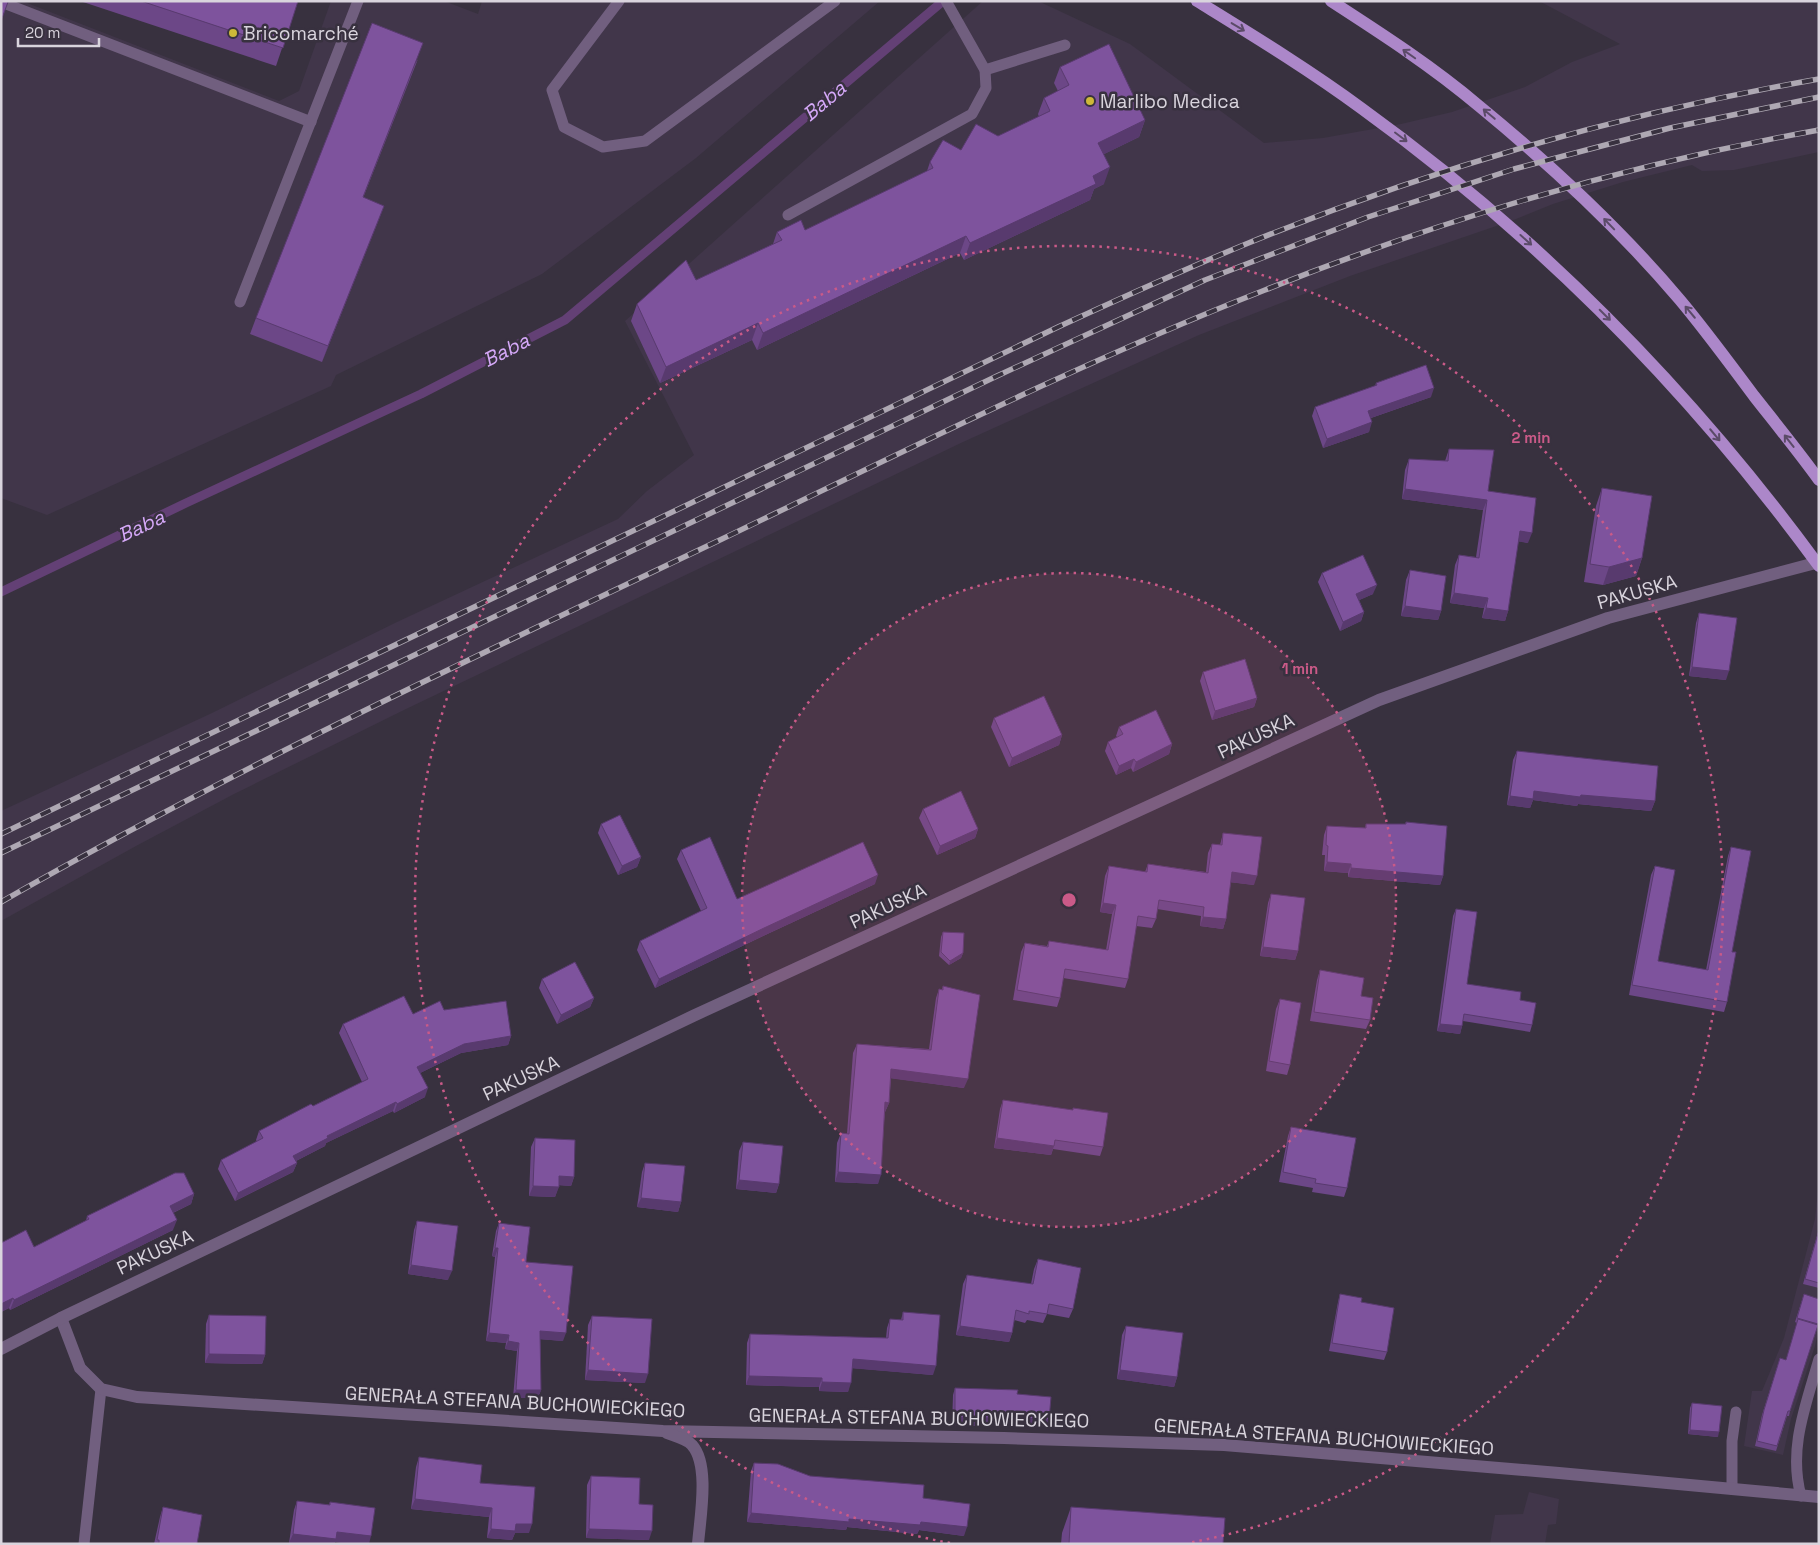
<svg xmlns="http://www.w3.org/2000/svg" width="1820" height="1545" viewBox="0 0 1820 1545" font-family="'Space Grotesk',sans-serif">
<rect width="100%" height="100%" fill="#38313f"/>
<g fill="#41364a">
<polygon points="1,1 22,1 279,101 299,91 331,1 444,1 478,14 482,1 880,1 696,158 542,274 336,375 331,386 47,515 1,498"/>
<polygon points="983,1 1038,1 1130,44 1264,143 1323,138 1401,124 1452,112 1525,87 1572,62 1620,44 1539,1 1819,1 1819,152 1734,170 1702,171 1692,165 1623,182 1553,204 1511,221 1350,276 1199,335 963,442 406,709 234,794 136,846 1,921 1,811 212,713 397,622 618,519 647,491 694,455 625,321"/>
<polygon points="1819,1181 1819,1328 1815,1346 1791,1419 1783,1455 1744,1446 1752,1391 1762,1391 1784,1338 1815,1219"/>
<polygon points="1529,1492 1559,1499 1556,1524 1548,1525 1545,1544 1490,1544 1495,1515 1523,1514"/>
</g>
<g fill="none" stroke-linecap="round" stroke-linejoin="round">
<polyline stroke="#634075" stroke-width="9" points="1,592 186,503 421,394 565,320 943,1"/>
<g stroke="#715f7f" stroke-width="11">
<polyline points="619,1 552,90 564,127 603,147 645,141 835,1"/>
<polyline points="1,2 311,122"/>
<polyline points="985,70 1065,45"/>
<polyline points="788,215 972,114 986,88 985,70 946,1"/>
<polyline points="240,302 358,1"/>
<polyline points="1732,1489 1732,1441 1736,1412"/>
<path d="M1801 1496C1788 1448 1806 1405 1819 1359"/>
<polyline points="84,1544 101,1389"/>
</g>
<g stroke="#715f7f" stroke-width="12">
<polyline points="61,1318 80,1368 101,1389 137,1397 663,1431 1004,1438 1224,1445 1559,1473 1819,1497"/>
<path d="M667 1433C674 1436 687 1439 692 1445 710 1465 700 1518 698 1544"/>
</g>
<polyline stroke="#715f7f" stroke-width="12" points="1,1349 61,1318 693,1016 1379,700 1608,618 1819,562"/>
<g stroke="#ac87c9" stroke-width="12">
<path d="M1197 1C1252 35 1308 69 1361 108 1537 235 1691 391 1819 566"/>
<path d="M1331 1C1382 34 1433 67 1479 106 1551 165 1620 229 1680 300 1706 331 1730 364 1754 396 1776 424 1798 451 1819 480"/>
</g>
<g stroke="#aea8b3" stroke-width="5.5">
<g id="rail">
<path d="M1 834 1058 327C1121 298 1183 270 1246 244 1430 169 1623 113 1819 79"/>
<polyline points="1,853 997,376 1205,280 1368,217 1514,169 1670,128 1819,97"/>
<path d="M1 902C235 768 479 655 722 539 901 453 1079 363 1265 290 1443 219 1630 164 1819 130"/>
</g>
</g>
<use href="#rail" stroke="#38313f" stroke-width="4" stroke-dasharray="11" stroke-linecap="butt"/>
</g>
<g fill="#6c4787">
<polygon points="80,1 298,1 276,66"/>
<polygon points="418,59 363,198 384,206 322,362 250,334 256,318"/>
<polygon points="1060,67 1145,120 1139,137 1104,154 1104,184 1094,189 1090,200 964,260 960,253 757,350 752,340 660,383 631,321 637,304 696,280 773,244 777,232 805,230 927,171 930,162 998,136 1039,117 1038,114 1044,98 1058,91 1054,83"/>
<polygon points="1376,383 1431,397 1371,418 1369,432 1323,448 1312,416 1315,407 1375,386"/>
<polygon points="1449,449 1488,491 1528,543 1518,541 1508,611 1505,621 1482,618 1484,608 1450,603 1455,565 1459,555 1476,557 1483,510 1402,499 1405,470 1409,459 1445,461"/>
<polygon points="1602,488 1642,558 1636,576 1603,585 1584,582 1596,506"/>
<polygon points="1410,570 1441,611 1438,620 1401,616 1406,580"/>
<polygon points="1322,573 1373,594 1359,600 1364,612 1361,621 1340,631 1318,582"/>
<polygon points="1699,613 1726,680 1689,676 1696,623"/>
<polygon points="1203,672 1257,698 1254,707 1212,720 1200,681"/>
<polygon points="994,718 1062,735 1059,745 1009,767 991,727"/>
<polygon points="1119,727 1172,744 1169,754 1133,772 1131,768 1116,775 1105,751 1108,742 1117,737 1116,736"/>
<polygon points="1517,751 1655,801 1651,811 1578,804 1577,806 1533,800 1530,808 1507,805 1513,760"/>
<polygon points="923,809 978,829 975,838 937,855 919,818"/>
<polygon points="1406,822 1443,876 1440,885 1348,877 1348,873 1324,871 1325,855 1322,855 1324,835 1327,826 1365,828 1366,824 1405,824"/>
<polygon points="601,824 641,857 637,867 618,875 598,833"/>
<polygon points="1223,833 1254,885 1230,882 1226,919 1223,929 1200,926 1201,916 1157,909 1156,919 1152,928 1136,926 1128,979 1125,988 1063,978 1060,998 1057,1007 1013,1000 1021,952 1025,943 1047,946 1049,941 1106,950 1112,914 1100,912 1105,876 1109,866 1145,872 1148,864 1206,872 1208,853 1212,844 1220,845"/>
<polygon points="1731,847 1732,952 1727,1002 1724,1012 1629,995 1651,875 1655,866 1658,961 1706,970 1728,856"/>
<polygon points="681,850 737,899 875,884 761,937 655,988 637,950 640,941 701,911 677,859"/>
<polygon points="1271,894 1298,951 1295,960 1260,956 1268,903"/>
<polygon points="1456,909 1467,984 1520,1000 1532,1025 1530,1032 1463,1021 1462,1026 1460,1034 1437,1031 1453,916"/>
<polygon points="943,932 963,953 961,958 949,965 939,956 941,937"/>
<polygon points="1320,970 1361,996 1370,1020 1366,1029 1310,1021 1317,980"/>
<polygon points="542,979 594,998 590,1007 557,1024 539,988"/>
<polygon points="943,986 964,1088 891,1078 889,1103 885,1112 878,1184 835,1182 837,1143 841,1133 847,1134 853,1053 857,1044 929,1049 936,998 939,989 942,989"/>
<polygon points="1280,999 1290,1065 1287,1075 1266,1071 1276,1009"/>
<polygon points="444,1010 511,1036 508,1045 461,1053 420,1073 425,1097 394,1113 393,1111 326,1143 325,1146 296,1161 297,1163 293,1172 235,1201 218,1169 221,1160 257,1142 256,1140 259,1131 313,1106 362,1082 339,1033 343,1024"/>
<polygon points="1003,1100 1103,1147 1100,1156 1053,1149 1051,1155 994,1148 1000,1109"/>
<polygon points="1291,1127 1347,1188 1344,1197 1312,1192 1313,1188 1279,1182 1288,1136"/>
<polygon points="535,1138 574,1177 571,1186 559,1185 555,1197 529,1196 531,1147"/>
<polygon points="743,1142 779,1184 776,1193 736,1189 739,1151"/>
<polygon points="645,1163 681,1202 678,1212 637,1207 642,1172"/>
<polygon points="194,1194 191,1204 173,1213 173,1230 10,1310 9,1308 1,1312 34,1247 86,1221 87,1216"/>
<polygon points="417,1221 448,1280 408,1274 414,1230"/>
<polygon points="499,1223 526,1262 563,1341 540,1339 541,1390 538,1398 513,1398 517,1351 505,1349 506,1343 486,1341 495,1257 492,1256 496,1231"/>
<polygon points="1819,1229 1819,1288 1803,1284"/>
<polygon points="1038,1259 1073,1309 1069,1318 1047,1314 1043,1323 1027,1320 1025,1323 1014,1320 1012,1333 1009,1342 956,1335 963,1284 967,1275 1031,1284 1034,1269"/>
<polygon points="1340,1294 1361,1302 1387,1352 1384,1360 1329,1351 1338,1302"/>
<polygon points="1804,1294 1819,1319 1790,1411 1789,1416 1787,1416 1776,1451 1755,1446 1762,1415 1780,1358 1786,1360 1797,1323 1795,1322"/>
<polygon points="903,1312 933,1375 852,1368 848,1392 819,1391 819,1387 746,1385 747,1343 750,1334 886,1338 887,1328 890,1319 901,1320"/>
<polygon points="209,1315 265,1355 262,1364 205,1363 206,1324"/>
<polygon points="592,1316 645,1383 585,1380 588,1325"/>
<polygon points="1126,1326 1177,1377 1174,1387 1117,1379 1122,1335"/>
<polygon points="955,1388 1017,1394 1046,1427 992,1423 990,1426 952,1425 953,1395"/>
<polygon points="1692,1403 1718,1437 1688,1434 1690,1408"/>
<polygon points="419,1457 480,1483 529,1533 515,1533 512,1540 487,1538 489,1517 411,1509 416,1467"/>
<polygon points="754,1463 810,1476 923,1498 964,1536 919,1530 917,1534 847,1527 846,1530 747,1522 751,1471"/>
<polygon points="591,1476 639,1504 649,1540 586,1538 587,1485"/>
<polygon points="297,1501 329,1505 330,1502 369,1544 353,1544 335,1542 335,1544 296,1544 289,1543 294,1510"/>
<polygon points="163,1507 197,1544 154,1544 160,1517"/>
<polygon points="1071,1507 1223,1544 1061,1544 1062,1533"/>
</g>
<g fill="#583a6e">
<polygon points="1145,120 1139,137 1092,160 1098,143"/>
<polygon points="1110,167 1104,184 1094,189 1090,200 964,260 970,243 1093,176"/>
<polygon points="384,206 378,222 322,362 328,346"/>
<polygon points="966,236 960,253 757,350 763,333"/>
<polygon points="758,323 752,340 660,383 666,367"/>
<polygon points="1434,388 1431,397 1365,420 1368,411"/>
<polygon points="1372,422 1369,432 1323,448 1327,439"/>
<polygon points="1405,489 1487,500 1483,510 1402,499"/>
<polygon points="1520,531 1532,533 1528,543 1516,541"/>
<polygon points="1642,558 1636,576 1603,585 1609,567"/>
<polygon points="1377,585 1373,594 1353,603 1356,594"/>
<polygon points="1454,593 1488,598 1484,608 1450,603"/>
<polygon points="1405,606 1441,611 1438,620 1401,616"/>
<polygon points="1486,608 1508,611 1505,621 1482,618"/>
<polygon points="1364,612 1361,621 1340,631 1343,622"/>
<polygon points="1692,667 1729,671 1726,680 1689,676"/>
<polygon points="1257,698 1254,707 1212,720 1215,711"/>
<polygon points="1062,735 1059,745 1009,767 1012,758"/>
<polygon points="1172,744 1169,754 1133,772 1136,762"/>
<polygon points="1134,759 1131,768 1116,775 1119,766"/>
<polygon points="1534,791 1581,795 1655,801 1651,811 1578,804 1577,806 1533,800 1530,808 1507,805 1510,796"/>
<polygon points="978,829 975,838 937,855 940,846"/>
<polygon points="641,857 637,867 618,875 622,866"/>
<polygon points="1327,862 1351,864 1348,873 1324,871"/>
<polygon points="1351,868 1443,876 1440,885 1348,877"/>
<polygon points="1232,872 1257,876 1254,885 1228,882"/>
<polygon points="878,875 875,884 761,937 655,988 659,979 764,928"/>
<polygon points="1103,903 1116,905 1112,914 1100,912"/>
<polygon points="1203,917 1226,919 1223,929 1200,926"/>
<polygon points="1263,947 1298,951 1295,960 1260,956"/>
<polygon points="963,953 961,958 949,965 950,961"/>
<polygon points="594,998 590,1007 557,1024 561,1015"/>
<polygon points="1440,1024 1462,1026 1460,1034 1437,1031"/>
<polygon points="511,1036 508,1045 461,1053 414,1076 417,1067 464,1044"/>
<polygon points="891,1069 968,1079 964,1088 888,1078"/>
<polygon points="428,1088 425,1097 394,1113 397,1104"/>
<polygon points="396,1102 393,1111 326,1143 325,1146 290,1164 293,1156 327,1136"/>
<polygon points="885,1102 889,1103 885,1112 882,1111"/>
<polygon points="997,1138 1054,1146 1051,1155 994,1148"/>
<polygon points="297,1163 293,1172 235,1201 238,1193"/>
<polygon points="838,1172 881,1175 878,1184 835,1182"/>
<polygon points="559,1176 574,1177 571,1186 556,1185"/>
<polygon points="739,1180 779,1184 776,1193 736,1189"/>
<polygon points="533,1186 559,1187 555,1197 529,1196"/>
<polygon points="194,1194 191,1204 166,1216 170,1206"/>
<polygon points="641,1198 681,1202 678,1212 637,1207"/>
<polygon points="177,1220 173,1230 10,1310 14,1300"/>
<polygon points="495,1248 498,1248 495,1257 492,1256"/>
<polygon points="411,1265 452,1271 448,1280 408,1274"/>
<polygon points="13,1298 9,1308 1,1312 1,1304"/>
<polygon points="960,1326 1012,1333 1009,1342 956,1335"/>
<polygon points="540,1331 566,1333 563,1341 537,1339"/>
<polygon points="489,1333 509,1335 506,1343 486,1341"/>
<polygon points="508,1341 519,1343 517,1351 505,1349"/>
<polygon points="209,1354 265,1355 262,1364 205,1363"/>
<polygon points="853,1359 936,1366 933,1375 849,1368"/>
<polygon points="588,1370 648,1374 645,1383 585,1380"/>
<polygon points="1120,1370 1177,1377 1174,1387 1117,1379"/>
<polygon points="749,1376 822,1378 819,1387 746,1385"/>
<polygon points="822,1382 851,1383 848,1392 819,1391"/>
<polygon points="516,1390 541,1390 538,1398 513,1398"/>
<polygon points="994,1415 1049,1420 1046,1427 992,1423 990,1426 952,1425 955,1417"/>
<polygon points="1690,1430 1719,1432 1718,1437 1688,1434"/>
<polygon points="415,1499 492,1508 489,1517 411,1509"/>
<polygon points="751,1513 849,1519 921,1522 967,1527 964,1536 919,1530 917,1534 847,1527 846,1530 747,1522"/>
<polygon points="516,1524 532,1524 529,1533 515,1533 512,1540 487,1538 491,1529"/>
<polygon points="589,1529 652,1531 649,1540 586,1538"/>
<polygon points="337,1532 371,1536 369,1544 353,1544 335,1542 335,1544 296,1544 289,1543 293,1534"/>
</g>
<g fill="#7e539d" stroke="#583a6e">
<polygon points="1,1 5,1 8,2 1,21"/>
<polygon points="141,1 298,1 283,48"/>
<polygon points="372,23 423,43 363,197 384,206 328,346 256,318"/>
<polygon points="1109,44 1145,120 1098,143 1110,167 1093,176 1096,184 970,243 966,236 763,333 758,323 666,367 637,304 686,260 696,280 782,240 777,232 801,220 805,230 933,168 930,162 943,140 961,150 976,124 998,136 1050,111 1044,98 1069,85 1060,67"/>
<polygon points="1426,365 1434,388 1368,411 1372,422 1327,439 1315,407 1377,385 1376,383"/>
<polygon points="1449,449 1494,450 1488,491 1536,498 1532,533 1520,531 1508,611 1486,608 1488,598 1454,593 1459,555 1479,558 1487,500 1405,489 1409,459 1448,461"/>
<polygon points="1602,488 1652,496 1642,558 1609,567 1590,564"/>
<polygon points="1363,555 1377,585 1356,594 1364,612 1343,622 1322,573"/>
<polygon points="1410,570 1446,576 1441,611 1405,606"/>
<polygon points="1699,613 1737,618 1729,671 1692,667"/>
<polygon points="1245,659 1257,698 1215,711 1203,672"/>
<polygon points="1044,696 1062,735 1012,758 994,718"/>
<polygon points="1156,710 1172,744 1136,762 1134,759 1119,766 1108,742 1123,734 1119,727"/>
<polygon points="1517,751 1658,766 1655,801 1581,795 1580,797 1534,791 1533,799 1510,796"/>
<polygon points="961,791 978,829 940,846 923,809"/>
<polygon points="620,815 641,857 622,866 601,824"/>
<polygon points="1406,822 1447,826 1443,876 1351,868 1351,864 1327,862 1328,846 1326,845 1327,826 1366,828 1366,824 1406,824"/>
<polygon points="1223,833 1262,837 1257,876 1232,872 1226,919 1203,917 1204,907 1159,900 1156,919 1138,916 1128,979 1065,969 1060,998 1017,990 1025,943 1048,947 1049,941 1108,950 1116,905 1103,903 1109,866 1147,872 1148,864 1208,873 1212,844 1222,845"/>
<polygon points="710,837 737,899 863,842 878,875 764,928 659,979 640,941 707,908 681,850"/>
<polygon points="1731,847 1751,851 1732,952 1736,952 1727,1002 1632,985 1655,866 1675,870 1658,961 1708,970"/>
<polygon points="1271,894 1305,898 1298,951 1263,947"/>
<polygon points="1456,909 1477,912 1467,984 1521,992 1520,1000 1536,1003 1532,1025 1464,1014 1462,1026 1440,1024"/>
<polygon points="943,932 964,933 963,953 950,961 941,952"/>
<polygon points="575,962 594,998 561,1015 542,979"/>
<polygon points="1320,970 1364,978 1361,996 1373,998 1370,1020 1314,1012"/>
<polygon points="943,986 980,995 968,1079 891,1069 889,1103 885,1102 881,1175 838,1172 841,1133 849,1134 857,1044 931,1050 939,989 943,990"/>
<polygon points="404,996 413,1014 440,1001 444,1010 506,1001 511,1036 464,1044 417,1067 428,1088 397,1104 396,1102 327,1136 328,1138 293,1156 297,1163 238,1193 221,1160 263,1138 259,1131 311,1104 313,1106 368,1079 343,1024"/>
<polygon points="1280,999 1301,1003 1290,1065 1269,1061"/>
<polygon points="1003,1100 1073,1110 1073,1108 1108,1113 1103,1147 1055,1140 1054,1146 997,1138"/>
<polygon points="1291,1127 1356,1138 1347,1188 1315,1183 1316,1179 1283,1172"/>
<polygon points="535,1138 575,1140 574,1177 559,1176 559,1187 533,1186"/>
<polygon points="743,1142 783,1146 779,1184 739,1180"/>
<polygon points="645,1163 685,1166 681,1202 641,1198"/>
<polygon points="175,1173 184,1173 194,1194 170,1206 177,1220 14,1300 13,1298 1,1304 1,1243 26,1230 34,1247 89,1219 87,1216"/>
<polygon points="417,1221 458,1226 452,1271 411,1265"/>
<polygon points="499,1223 530,1227 526,1262 573,1266 566,1333 540,1331 541,1390 516,1390 519,1343 508,1341 509,1335 489,1333 498,1248 495,1248"/>
<polygon points="1819,1230 1819,1283 1805,1279"/>
<polygon points="1038,1259 1081,1268 1073,1309 1049,1304 1047,1314 1029,1311 1029,1314 1016,1310 1012,1333 960,1326 967,1275 1033,1284"/>
<polygon points="1340,1294 1362,1298 1361,1302 1394,1308 1387,1352 1332,1343"/>
<polygon points="1804,1294 1819,1299 1819,1319 1818,1324 1797,1318"/>
<polygon points="903,1312 940,1315 936,1366 853,1359 851,1383 822,1382 822,1378 749,1376 750,1334 888,1338 890,1319 903,1320"/>
<polygon points="209,1315 266,1316 265,1355 209,1354"/>
<polygon points="592,1316 652,1319 648,1374 588,1370"/>
<polygon points="1798,1319 1818,1325 1790,1411 1788,1411 1777,1446 1757,1441 1764,1410 1780,1358 1786,1360"/>
<polygon points="1126,1326 1183,1333 1177,1377 1120,1370"/>
<polygon points="955,1388 1018,1390 1017,1394 1051,1397 1049,1420 994,1415 993,1418 955,1417"/>
<polygon points="1692,1403 1722,1406 1719,1432 1690,1430"/>
<polygon points="419,1457 482,1465 480,1483 535,1487 532,1524 516,1524 515,1531 491,1529 492,1508 415,1499"/>
<polygon points="754,1463 778,1464 810,1476 924,1485 923,1498 970,1504 967,1527 921,1522 920,1525 849,1519 849,1522 751,1513"/>
<polygon points="591,1476 640,1478 639,1504 653,1505 652,1531 589,1529"/>
<polygon points="297,1501 330,1505 330,1502 375,1508 371,1536 337,1532 336,1539 293,1534"/>
<polygon points="163,1507 202,1515 197,1544 159,1544 159,1540 157,1540"/>
<polygon points="1071,1507 1225,1518 1223,1544 1069,1544"/>
</g>
<defs><path id="oneway-shaft" d="M-6 0H5M1.5-3L5.5 0L1.5 3" fill="none" stroke-width="1.6" stroke-linecap="round" stroke-linejoin="round" transform="scale(1.25)"/></defs>
<g stroke="#5b4b68">
<use href="#oneway-shaft" transform="translate(1238 27) rotate(31)"/>
<use href="#oneway-shaft" transform="translate(1409 54) rotate(-145)"/>
<use href="#oneway-shaft" transform="translate(1489 114) rotate(-140)"/>
<use href="#oneway-shaft" transform="translate(1401 137) rotate(37)"/>
<use href="#oneway-shaft" transform="translate(1609 224) rotate(-134)"/>
<use href="#oneway-shaft" transform="translate(1526 240) rotate(42)"/>
<use href="#oneway-shaft" transform="translate(1690 312) rotate(-130)"/>
<use href="#oneway-shaft" transform="translate(1605 315) rotate(45)"/>
<use href="#oneway-shaft" transform="translate(1715 435) rotate(50)"/>
<use href="#oneway-shaft" transform="translate(1789 441) rotate(-128)"/>
</g>
<circle cx="1069" cy="900" r="327" fill="#ca5a88" fill-opacity=".12"/>
<g fill="none" stroke="#ca5a88" stroke-width="2.5" stroke-dasharray="2.5 5">
<circle cx="1069" cy="900" r="327"/>
<path d="M950 1543A654 654 0 1 1 1188 1543"/>
</g>
<g fill="#ceb838" stroke="#38313f" stroke-width="2">
<circle cx="233" cy="33" r="5"/>
<circle cx="1090" cy="101" r="5"/>
</g>
<g text-anchor="middle" dominant-baseline="central" stroke-width="5" stroke-linejoin="round" paint-order="stroke">
<g font-size="19" fill="#d9d4dd" stroke="#38313f" text-anchor="start">
<text x="243" y="33">Bricomarché</text>
<text x="1100" y="101">Marlibo Medica</text>
</g>
<g font-size="19" fill="#d9d4dd" stroke="#38313f">
<text transform="translate(1637 592) rotate(-16)">PAKUSKA</text>
<text transform="translate(1256 736) rotate(-25)">PAKUSKA</text>
<text transform="translate(888 906) rotate(-25)">PAKUSKA</text>
<text transform="translate(521 1078) rotate(-25)">PAKUSKA</text>
<text transform="translate(155 1252) rotate(-25)">PAKUSKA</text>
<text transform="translate(515 1402) rotate(3)">GENERAŁA STEFANA BUCHOWIECKIEGO</text>
<text transform="translate(919 1418) rotate(1)">GENERAŁA STEFANA BUCHOWIECKIEGO</text>
<text transform="translate(1324 1437) rotate(4)">GENERAŁA STEFANA BUCHOWIECKIEGO</text>
</g>
<g font-size="20" font-style="italic" fill="#d5a8f8" stroke="#38313f">
<text transform="translate(824 101) rotate(-40)">Baba</text>
<text transform="translate(506 350) rotate(-27)">Baba</text>
<text transform="translate(141 526) rotate(-25)">Baba</text>
</g>
</g>
<circle cx="1069" cy="900" r="8" fill="#ca5a88" stroke="#38313f" stroke-width="2.5"/>
<g font-size="15" text-anchor="middle" font-weight="bold" fill="#ca5a88" stroke="#38313f" stroke-width="5" stroke-linejoin="round" paint-order="stroke">
<text x="1531" y="443">2 min</text>
<text x="1300" y="674">1 min</text>
</g>
<rect width="1820" height="1545" fill="none" stroke="#d9d4dd" stroke-width="5"/>
<path d="M18 38v8h81v-8" fill="none" stroke="#d9d4dd" stroke-width="2.5"/>
<text x="25" y="38" font-size="15" fill="#d9d4dd" stroke="#38313f" stroke-width="4" paint-order="stroke">20 m</text>
</svg>
